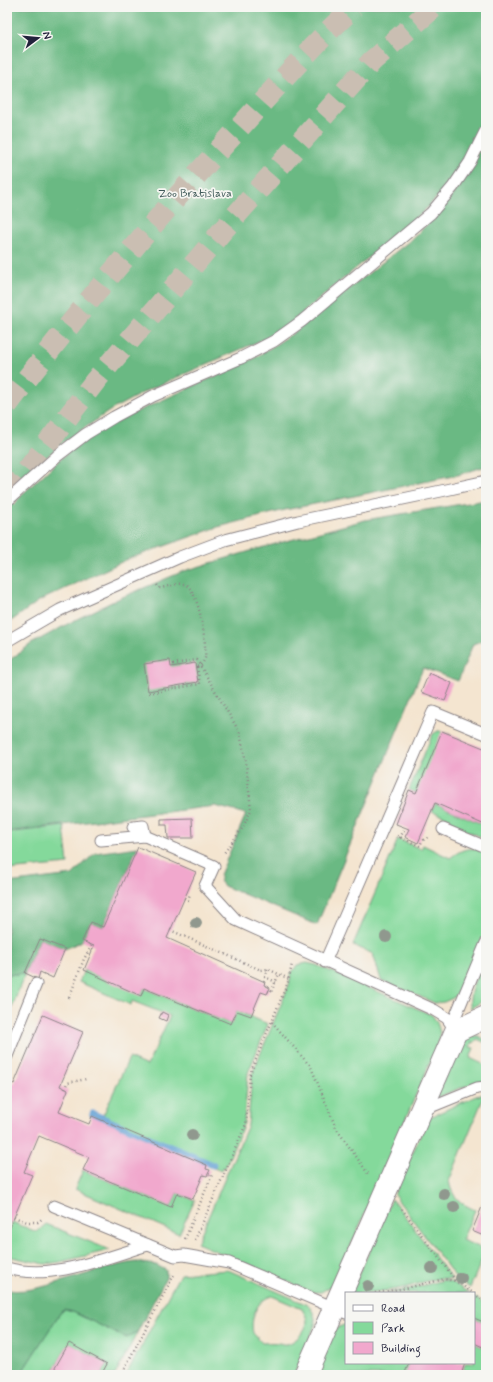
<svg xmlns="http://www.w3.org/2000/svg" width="493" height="1382" viewBox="0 0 493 1382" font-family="Mynerve,sans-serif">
<rect width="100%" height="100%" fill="#f6f6f2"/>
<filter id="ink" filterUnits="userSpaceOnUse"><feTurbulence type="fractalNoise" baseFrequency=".025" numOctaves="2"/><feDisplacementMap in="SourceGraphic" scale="8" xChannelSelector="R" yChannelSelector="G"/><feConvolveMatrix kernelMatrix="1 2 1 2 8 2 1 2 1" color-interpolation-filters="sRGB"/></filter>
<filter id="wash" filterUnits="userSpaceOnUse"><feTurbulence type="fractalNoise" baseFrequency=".012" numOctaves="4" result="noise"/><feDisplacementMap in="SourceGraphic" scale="16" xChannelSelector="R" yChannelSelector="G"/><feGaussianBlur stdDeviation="0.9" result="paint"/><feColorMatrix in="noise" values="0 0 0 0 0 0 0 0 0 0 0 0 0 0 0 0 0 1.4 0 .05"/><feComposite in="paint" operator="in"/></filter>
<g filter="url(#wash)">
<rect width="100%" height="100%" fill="#f4e5d0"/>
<g fill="#84d99b" stroke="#537e6b" fill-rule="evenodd">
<polygon points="438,731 442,731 462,739 416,793 409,790 430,740 433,734"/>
<polygon points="435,803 484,825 486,821 486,839 450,824 451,819 432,811"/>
<polygon points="64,826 68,864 7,870 7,833"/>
<path d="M398 839 421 849 423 845 450 858C463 848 471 846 486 852V931L461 988 453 998 444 1002 435 1003 381 980 373 954 353 945Z"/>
<path d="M486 956V999L471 1008C466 994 480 969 486 956Z"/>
<path d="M307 963 316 965 432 1015C438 1023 440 1029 440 1039L334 1285 321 1292H312L197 1243 248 1125 252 1074 289 985 291 974 297 965Z"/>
<polygon points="84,970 141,995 144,988 231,1024 237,1011 268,1024 248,1073 244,1123 225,1168 223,1167 221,1171 101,1120 129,1058 147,1066 170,1016 132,1001 131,1005 79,982"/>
<polygon points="25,973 7,1021 7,975"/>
<polygon points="469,1036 478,1036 486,1040 486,1043 477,1039 474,1043 472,1042 470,1047 474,1048 470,1058 485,1065 486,1063 486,1081 476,1082 435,1098 461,1041"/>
<path d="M485 1094 449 1181C452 1198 460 1203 475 1210L462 1240 486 1250 470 1288 456 1278 394 1195 428 1118 476 1096Z"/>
<polygon points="83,1170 171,1207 177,1193 195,1200 179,1234 75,1189"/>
<path d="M392 1199 452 1279C437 1276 422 1283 407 1287 389 1291 370 1293 351 1293Z"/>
<polygon points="12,1222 37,1232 46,1224 110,1250 60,1262 45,1264 7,1256 7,1234"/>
<path d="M228 1270 308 1305C313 1311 316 1317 315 1325L294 1375H126L180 1274ZM272 1296 302 1309C304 1313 307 1317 307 1321 307 1330 296 1342 287 1344 284 1345 281 1343 278 1343 273 1342 267 1343 262 1343L253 1333C250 1319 256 1300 272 1296Z"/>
<polygon points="444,1280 452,1282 469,1293 387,1293 406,1290"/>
<polygon points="474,1297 486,1305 486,1323 474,1318"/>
<polygon points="65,1310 73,1312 120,1335 127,1338 138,1331 115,1375 101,1375 107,1364 69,1343 51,1375 20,1375 60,1313"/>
<polygon points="346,1324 346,1363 409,1363 404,1375 315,1375 334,1331 339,1327"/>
<polygon points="474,1343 485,1348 486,1346 486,1375 469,1375 462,1372 465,1363 474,1363"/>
</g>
<g fill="#6bb983" stroke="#466e5f">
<polygon points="7,7 486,7 486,110 461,166 443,191 423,212 280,332 148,390 111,410 61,444 7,493"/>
<polygon points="486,138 486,466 458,475 285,510 218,527 128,559 39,601 7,624 7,508 66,454 94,434 114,422 253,359 292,334 412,239 439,213 459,186"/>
<polygon points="486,500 486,639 473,644 458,681 423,668 317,925 224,886 220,881 220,875 246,814 215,806 7,832 7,662 31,644 73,621 120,598 184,571 257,549 365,520"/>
<polygon points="138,847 103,927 91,922 82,941 65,949 40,939 25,973 7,975 7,883 72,875 95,853"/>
<path d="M136 1262 156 1265 166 1270V1278L138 1331 127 1338 120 1335 73 1312 65 1310 60 1313 20 1375H7V1290C29 1293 52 1284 73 1278 94 1272 114 1265 136 1262Z"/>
</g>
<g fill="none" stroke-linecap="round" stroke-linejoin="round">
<polyline stroke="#64a0d4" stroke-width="7" points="93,1114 213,1165"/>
</g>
<g id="blocks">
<g fill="#f1a8cd">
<polygon points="170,660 171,667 195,663 198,682 148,691 144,664"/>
<polygon points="429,673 452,683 445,701 421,692"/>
<polygon points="442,731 486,749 486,821 485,825 435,803 418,843 405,837 409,829 396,824 409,790 416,793"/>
<polygon points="192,818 193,838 168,838 167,825 161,825 161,819"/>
<polygon points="138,847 196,872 167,938 265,982 264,985 270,988 267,994 261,992 251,1016 237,1011 231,1024 144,988 141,996 84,970 94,946 82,941 91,922 103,927"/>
<polygon points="40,939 65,949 53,978 40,972 38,979 25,973"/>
<polygon points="162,1012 168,1015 166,1021 159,1018"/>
<polygon points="43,1015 83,1032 60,1086 68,1090 59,1112 89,1124 92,1116 207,1165 206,1169 210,1170 207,1176 203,1175 193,1199 177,1193 171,1207 83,1170 89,1157 39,1136 24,1172 32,1175 7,1234 7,1090 10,1082 14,1084"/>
<polygon points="486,1197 486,1237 472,1231"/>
<polygon points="474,1318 486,1323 485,1348 474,1343"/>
<polygon points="69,1343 107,1364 101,1375 51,1375"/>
<polygon points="409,1363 465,1363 462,1372 469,1375 404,1375"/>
</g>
</g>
</g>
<g filter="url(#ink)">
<use href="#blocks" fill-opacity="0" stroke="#8b8486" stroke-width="1"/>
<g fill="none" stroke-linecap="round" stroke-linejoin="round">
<g stroke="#cabeb2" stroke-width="22" stroke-dasharray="22 11" stroke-linecap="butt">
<path d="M7 405C80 309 158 216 240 127 277 86 313 44 354 7"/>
<polyline points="7,497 96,380 223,230 372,61 434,7"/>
</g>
<g stroke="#8b8486" stroke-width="13">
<g id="lane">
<polyline points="7,501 57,456 86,434 114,417 153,396 241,358 274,341 302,321 431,213 453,187 470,162 486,130"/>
<polyline points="7,641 60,610 180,557 225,540 298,521 441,491 486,481"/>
<polyline points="133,827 143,826 145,836"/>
<polyline points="443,829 486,847"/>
<polyline points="101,840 145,836 214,866 205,886 236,920 434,1010 447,1018 456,1031"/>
<polyline points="325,962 433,712 486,734"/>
<polyline points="456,1031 456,1015 486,943"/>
<polyline points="7,1056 36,984"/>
<polyline points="423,1110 477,1088 486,1087"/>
<polyline points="54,1206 175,1256 184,1255 229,1263 346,1313"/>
<path d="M7 1268C52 1281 104 1258 148 1245"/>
</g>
</g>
<g stroke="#8b8486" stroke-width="24">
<polyline id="street" points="305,1375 456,1031 486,1017"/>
</g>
<g stroke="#8b8486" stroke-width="2.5" stroke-dasharray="1 3" stroke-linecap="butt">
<path d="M157 585 159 588C167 588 178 581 186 585 199 591 207 644 205 658 204 661 202 664 200 666L196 667"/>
<polyline points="173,664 197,660 240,733 246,762 251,810 242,829 224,853"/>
<polyline points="149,693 200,684 197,667"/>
<polyline points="397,836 420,846 422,841 429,836"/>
<polyline points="400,838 405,828"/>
<polyline points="184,898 188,900 190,894"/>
<polyline points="170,930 261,970 268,969 289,979"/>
<polyline points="268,969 265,977 276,982"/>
<polyline points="268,991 271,992 279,974"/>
<polyline points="69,998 84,959 92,945"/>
<polyline points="272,1022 311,1067 336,1128 369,1175"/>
<polyline points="65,1089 67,1083 86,1079"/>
<polyline points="402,1209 456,1281 473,1293"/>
<polyline points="14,1217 27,1222 38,1222 43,1218"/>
<polyline points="185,1239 212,1175 209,1174"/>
<polyline points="195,1240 246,1124 250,1074 288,982 292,964"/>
<polyline points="375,1293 407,1288 444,1279 456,1281"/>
<polyline points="474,1294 486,1302"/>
<polyline points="125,1369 126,1375"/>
<polyline points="121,1375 175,1273"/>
</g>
<use href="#lane" stroke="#fff" stroke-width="11"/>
<use href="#street" stroke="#fff" stroke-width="22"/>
</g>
<g fill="#90988e">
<circle cx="196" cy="923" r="6"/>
<circle cx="386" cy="937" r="6"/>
<circle cx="192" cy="1135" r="6"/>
<circle cx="444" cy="1194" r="6"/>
<circle cx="454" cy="1207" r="6"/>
<circle cx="432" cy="1268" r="6"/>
<circle cx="461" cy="1278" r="6"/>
<circle cx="368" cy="1286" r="6"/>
</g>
</g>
<g text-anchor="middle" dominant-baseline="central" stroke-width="3.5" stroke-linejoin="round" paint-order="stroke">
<g font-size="12" fill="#3f5958" stroke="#f6f6f2">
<text x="195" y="194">Zoo Bratislava</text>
</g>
</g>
<rect width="493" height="1382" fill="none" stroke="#f6f6f2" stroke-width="24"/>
<rect x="345" y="1292" width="130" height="72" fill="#f6f6f2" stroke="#a1a1a9"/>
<rect x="353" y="1305" width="20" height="6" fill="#ffffff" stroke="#a1a1a9"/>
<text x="381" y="1312" font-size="12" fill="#22223b">Road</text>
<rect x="353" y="1322" width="20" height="12" fill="#84d99b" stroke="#a1a1a9"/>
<text x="381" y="1332" font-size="12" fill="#22223b">Park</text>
<rect x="353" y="1342" width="20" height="12" fill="#f1a8cd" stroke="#a1a1a9"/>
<text x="381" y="1352" font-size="12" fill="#22223b">Building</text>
<g transform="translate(38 38) rotate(74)" stroke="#f6f6f2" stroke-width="3" paint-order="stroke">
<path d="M0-3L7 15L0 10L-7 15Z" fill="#22223b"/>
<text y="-6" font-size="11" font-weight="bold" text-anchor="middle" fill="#22223b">N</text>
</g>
</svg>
